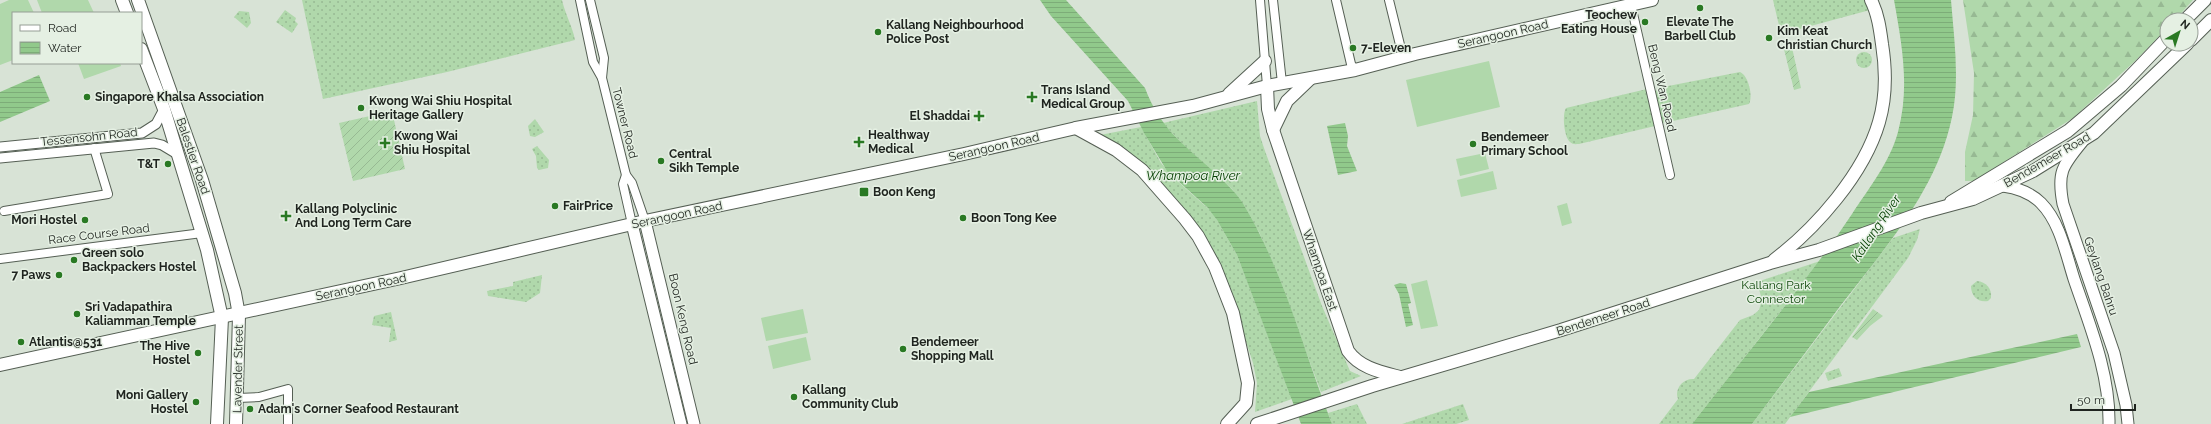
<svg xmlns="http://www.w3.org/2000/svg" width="2211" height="424" viewBox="0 0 2211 424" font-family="Raleway,sans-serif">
<defs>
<pattern id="grass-dots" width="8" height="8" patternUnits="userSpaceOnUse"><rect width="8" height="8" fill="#b0d8ab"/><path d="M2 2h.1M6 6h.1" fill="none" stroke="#97b993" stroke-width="1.8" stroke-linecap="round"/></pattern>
<pattern id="forest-firs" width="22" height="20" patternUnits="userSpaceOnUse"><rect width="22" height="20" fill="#b0d8ab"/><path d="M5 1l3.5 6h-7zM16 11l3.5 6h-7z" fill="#97b993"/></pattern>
<pattern id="garden-furrows" width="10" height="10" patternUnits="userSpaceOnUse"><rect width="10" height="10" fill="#b0d8ab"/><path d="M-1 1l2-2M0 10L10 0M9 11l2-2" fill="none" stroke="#97b993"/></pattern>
<pattern id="water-rules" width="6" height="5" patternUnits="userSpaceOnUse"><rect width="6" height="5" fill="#91c98b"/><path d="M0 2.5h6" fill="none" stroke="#7dac78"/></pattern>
</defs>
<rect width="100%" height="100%" fill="#d8e3d6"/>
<g fill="url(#grass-dots)">
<path d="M302 0H562C565 14 572 25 575 40L447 72 323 99Z"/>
<polygon points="1773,0 1866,0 1870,10 1781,34"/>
<polygon points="285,10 296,18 295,21 298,24 292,33 276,22"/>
<polygon points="239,11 249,12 251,23 247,28 234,17"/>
<circle cx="1864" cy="60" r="8"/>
<path d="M1740 72C1749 76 1753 97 1749 104L1664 123 1659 119 1654 94 1658 88Z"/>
<path d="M1647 89 1655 126 1579 144C1576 144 1573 145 1570 142 1564 137 1562 114 1566 108Z"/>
<polygon points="1257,101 1260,136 1265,151 1322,306 1350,371 1361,376 1321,392 1273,264 1259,232 1232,189 1183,145 1163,123"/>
<polygon points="535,119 544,132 535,137 530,136 528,126"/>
<polygon points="1141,127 1161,163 1174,178 1213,213 1237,255 1292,399 1255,412 1257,383 1253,363 1237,314 1205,244 1100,135"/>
<polygon points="537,146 549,160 548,168 539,170 537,168 536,156 532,149"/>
<polygon points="1920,229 1917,240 1908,258 1785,424 1752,424 1893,238"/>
<path d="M1820 261 1692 424H1659L1678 399C1674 389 1683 378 1694 379L1740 320 1753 315 1759 310 1762 300 1757 282Z"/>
<polygon points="542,275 540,293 526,302 488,296 487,291 513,286 513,282"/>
<path d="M1977 281C1986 282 1992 288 1991 298L1988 301C1978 303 1971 296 1971 286Z"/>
<polygon points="391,312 397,340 389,342 391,328 372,325 374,316"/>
<polygon points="1839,368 1842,376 1828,381 1825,373"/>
<polygon points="1357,404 1367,424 1332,424 1328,413"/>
<polygon points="1463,404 1469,420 1456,424 1402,424"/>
</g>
<polygon fill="url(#forest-firs)" points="1963,0 2193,0 2175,20 2167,20 2167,28 2135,61 2073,118 1974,181 1965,181 1965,152 1973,115 1974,73"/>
<g fill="url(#garden-furrows)">
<polygon points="1791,43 1801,88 1794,90 1783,45"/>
<polygon points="392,111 405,169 353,181 339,123"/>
<polygon points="1873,309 1883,316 1870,326 1857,340 1852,337"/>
</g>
<g fill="#b0d8ab">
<polygon points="9,0 28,0 34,13 13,13 13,60 0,65 0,4"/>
<polygon points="37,0 88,0 94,13 42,13"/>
<polygon points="1489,61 1500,107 1417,127 1406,80"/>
<polygon points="78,63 120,63 121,66 84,79"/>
<polygon points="1485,153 1489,169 1460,176 1456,159"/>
<polygon points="1493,171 1497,189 1461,197 1457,180"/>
<polygon points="1567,203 1572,223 1562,226 1557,206"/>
<polygon points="1427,280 1438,326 1421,329 1411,284"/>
<polygon points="803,309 808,333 766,341 761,318"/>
<polygon points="806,337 811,360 773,369 768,346"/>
</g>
<g fill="url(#water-rules)">
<path d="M1040 0H1066L1145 88C1160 128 1183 144 1213 171 1223 181 1234 190 1242 202 1284 271 1303 350 1332 424H1301L1237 255 1217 220 1208 208 1167 171 1144 133 1128 101 1051 16Z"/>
<path d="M1894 0H1951C1954 39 1960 79 1952 117 1937 190 1885 248 1841 305 1811 345 1782 384 1752 424H1692C1746 354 1803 287 1852 214 1869 188 1890 162 1898 132 1910 87 1902 45 1894 0Z"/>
<polygon points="39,75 50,101 0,122 0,92"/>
<polygon points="1345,123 1348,136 1347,146 1357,171 1338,175 1327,126"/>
<polygon points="1400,283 1406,284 1411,303 1408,304 1413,325 1406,327 1399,294 1394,285"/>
<polygon points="2077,334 2081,347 1790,417 1809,392"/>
</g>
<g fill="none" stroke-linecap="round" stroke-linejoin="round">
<g stroke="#555f54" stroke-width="10">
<g id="minor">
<polyline points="580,0 593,62 602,78 626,175 632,183 645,221"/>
<polyline points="590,0 604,58 602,78"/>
<polyline points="1260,0 1267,86"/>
<polyline points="1273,0 1282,83"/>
<polyline points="1336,0 1351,64 1355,70"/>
<polyline points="1389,0 1403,57"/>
<polyline points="1631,5 1670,175"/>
<polyline points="626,175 623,184 632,224"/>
<polyline points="4,211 108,194 94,148"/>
<polyline points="0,259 202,233"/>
<polyline points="238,398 259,397 288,389 288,424"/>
</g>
</g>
<g stroke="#555f54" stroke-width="11">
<g id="tertiary">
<polyline points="0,147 142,133 156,124 164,109"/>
<polyline points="0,158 154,143 162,145 177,154"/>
</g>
</g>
<g stroke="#555f54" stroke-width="13">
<g id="secondary">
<path d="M2082 142C2062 166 2057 173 2063 204L2114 353 2126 405 2128 424"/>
<path d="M2003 186C2018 188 2031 193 2041 203 2060 222 2066 254 2074 279 2090 326 2110 374 2109 424"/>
<polyline points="645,221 694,424"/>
<polyline points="632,224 681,424"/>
</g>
</g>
<g stroke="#555f54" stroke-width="14">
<g id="primary">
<polyline points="122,0 127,13"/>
<polyline points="138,0 202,180 235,293 239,315 236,424"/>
<polyline points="2185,20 2205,0"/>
<polyline points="2191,40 2211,20"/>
<polyline points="141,49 164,109 207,250 222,318 217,424"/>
<path d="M1267 86 1268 109 1273 130 1348 351C1360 368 1381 372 1400 377"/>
<polyline points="1229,94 1265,61"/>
<polyline points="1076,128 1116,150 1142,170 1185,219 1198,236 1215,267 1233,313 1248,383 1246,403 1227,424"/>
<polyline points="1273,130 1287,101 1309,80"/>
<polyline points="1951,202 2068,131 2121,86 2167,38"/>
<path d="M1774 260C1816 228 1864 174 1879 122 1886 98 1886 69 1882 44 1880 29 1878 14 1871 0"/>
<polyline points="0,365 401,278 645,221 964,154 1076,128 1193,106 1267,86 1355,70 1415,54 1652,0"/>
<polyline points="1257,424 1372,386 1561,330 1770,263 1819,250 1921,213 1973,199 2033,171 2094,133 2187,44"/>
</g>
</g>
<use href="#minor" stroke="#fff" stroke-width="8"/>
<use href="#tertiary" stroke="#fff" stroke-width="9"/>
<use href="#secondary" stroke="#fff" stroke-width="11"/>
<use href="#primary" stroke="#fff" stroke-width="12"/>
</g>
<g fill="#297923" stroke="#e5f0e3" stroke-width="1.5">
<circle cx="1700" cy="8" r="4"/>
<circle cx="1645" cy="22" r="4"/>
<circle cx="878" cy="32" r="4"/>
<circle cx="1769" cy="38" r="4"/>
<circle cx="1353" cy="48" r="4"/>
<circle cx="87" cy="97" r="4"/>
<path d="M1030 91h4v4h4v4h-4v4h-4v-4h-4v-4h4z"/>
<circle cx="361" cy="108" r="4"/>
<path d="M977 110h4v4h4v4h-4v4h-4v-4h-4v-4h4z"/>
<path d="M857 136h4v4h4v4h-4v4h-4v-4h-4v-4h4z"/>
<path d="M383 137h4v4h4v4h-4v4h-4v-4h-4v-4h4z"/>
<circle cx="1473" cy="144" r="4"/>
<circle cx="661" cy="161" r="4"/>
<circle cx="168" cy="164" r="4"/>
<rect x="859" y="187" width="10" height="10" rx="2"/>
<circle cx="555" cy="206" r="4"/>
<path d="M284 210h4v4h4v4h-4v4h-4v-4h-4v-4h4z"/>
<circle cx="963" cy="218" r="4"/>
<circle cx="85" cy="220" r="4"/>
<circle cx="74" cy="260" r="4"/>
<circle cx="59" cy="275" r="4"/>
<circle cx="77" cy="314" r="4"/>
<circle cx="21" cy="342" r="4"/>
<circle cx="903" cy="349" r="4"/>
<circle cx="198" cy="353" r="4"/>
<circle cx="794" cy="397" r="4"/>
<circle cx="196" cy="402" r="4"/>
<circle cx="250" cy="409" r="4"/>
</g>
<g text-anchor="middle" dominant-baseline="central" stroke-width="3" stroke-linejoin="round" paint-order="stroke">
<g font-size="12" font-weight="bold" fill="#1f241f" stroke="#e5f0e3" text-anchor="start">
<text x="1637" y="15" text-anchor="end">Teochew<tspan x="1637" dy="14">Eating House</tspan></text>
<text x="1700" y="22" text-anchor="middle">Elevate The<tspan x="1700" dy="14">Barbell Club</tspan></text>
<text x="886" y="25">Kallang Neighbourhood<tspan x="886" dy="14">Police Post</tspan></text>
<text x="1777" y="31">Kim Keat<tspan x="1777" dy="14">Christian Church</tspan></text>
<text x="1361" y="48">7-Eleven</text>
<text x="1041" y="90">Trans Island<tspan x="1041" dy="14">Medical Group</tspan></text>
<text x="95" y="97">Singapore Khalsa Association</text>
<text x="369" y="101">Kwong Wai Shiu Hospital<tspan x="369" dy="14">Heritage Gallery</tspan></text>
<text x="970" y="116" text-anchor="end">El Shaddai</text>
<text x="868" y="135">Healthway<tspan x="868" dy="14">Medical</tspan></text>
<text x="394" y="136">Kwong Wai<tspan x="394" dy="14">Shiu Hospital</tspan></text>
<text x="1481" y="137">Bendemeer<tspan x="1481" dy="14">Primary School</tspan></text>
<text x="669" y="154">Central<tspan x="669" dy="14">Sikh Temple</tspan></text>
<text x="160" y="164" text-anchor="end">T&amp;T</text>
<text x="873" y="192">Boon Keng</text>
<text x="563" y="206">FairPrice</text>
<text x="295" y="209">Kallang Polyclinic<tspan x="295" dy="14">And Long Term Care</tspan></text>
<text x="971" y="218">Boon Tong Kee</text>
<text x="77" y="220" text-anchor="end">Mori Hostel</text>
<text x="82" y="253">Green solo<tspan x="82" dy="14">Backpackers Hostel</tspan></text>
<text x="51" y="275" text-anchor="end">7 Paws</text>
<text x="85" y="307">Sri Vadapathira<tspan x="85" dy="14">Kaliamman Temple</tspan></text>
<text x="29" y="342">Atlantis@531</text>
<text x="911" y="342">Bendemeer<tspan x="911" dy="14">Shopping Mall</tspan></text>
<text x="190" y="346" text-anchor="end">The Hive<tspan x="190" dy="14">Hostel</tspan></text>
<text x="802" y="390">Kallang<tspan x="802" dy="14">Community Club</tspan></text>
<text x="188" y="395" text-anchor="end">Moni Gallery<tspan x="188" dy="14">Hostel</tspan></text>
<text x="258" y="409">Adam's Corner Seafood Restaurant</text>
</g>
<g font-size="12" fill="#1f241f" stroke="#e5f0e3">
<text transform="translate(1503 34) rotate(-13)">Serangoon Road</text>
<text transform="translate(1662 88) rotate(77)">Beng Wan Road</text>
<text transform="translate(625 123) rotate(76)">Towner Road</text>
<text transform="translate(89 137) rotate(-6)">Tessensohn Road</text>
<text transform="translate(994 147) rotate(-13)">Serangoon Road</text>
<text transform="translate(193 156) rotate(71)">Balestier Road</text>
<text transform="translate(2047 160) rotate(-30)">Bendemeer Road</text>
<text transform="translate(677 215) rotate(-12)">Serangoon Road</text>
<text transform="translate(99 234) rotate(-7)">Race Course Road</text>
<text transform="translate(1320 270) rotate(71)">Whampoa East</text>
<text transform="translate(2101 276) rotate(71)">Geylang Bahru</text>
<text transform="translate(361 287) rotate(-12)">Serangoon Road</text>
<text transform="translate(1603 317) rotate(-18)">Bendemeer Road</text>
<text transform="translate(683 319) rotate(77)">Boon Keng Road</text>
<text transform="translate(238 369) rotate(-89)">Lavender Street</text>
</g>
<g font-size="12" fill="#0f480b" stroke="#e5f0e3">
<text x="1776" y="285">Kallang Park<tspan x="1776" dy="14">Connector</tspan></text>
</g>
<g font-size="13" font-style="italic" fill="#064203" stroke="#e5f0e3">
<text x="1193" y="175">Whampoa River</text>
<text transform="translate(1876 228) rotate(-56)">Kallang River</text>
</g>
</g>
<rect x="12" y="12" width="130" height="52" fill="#e5f0e3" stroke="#969e95"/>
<rect x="20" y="25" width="20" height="6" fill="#ffffff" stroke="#969e95"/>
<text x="48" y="32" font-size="12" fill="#1f241f">Road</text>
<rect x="20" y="42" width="20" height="12" fill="url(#water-rules)" stroke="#969e95"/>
<text x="48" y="52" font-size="12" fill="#1f241f">Water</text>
<g transform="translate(2179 32) rotate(39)"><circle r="19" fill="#e5f0e3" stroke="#969e95"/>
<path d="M0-3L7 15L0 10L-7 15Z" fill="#297923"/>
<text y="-6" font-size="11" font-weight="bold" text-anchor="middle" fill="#1f241f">N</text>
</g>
<path d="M2071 404v6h64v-6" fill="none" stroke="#1f241f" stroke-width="2"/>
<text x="2077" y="404" font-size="12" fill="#1f241f" stroke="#e5f0e3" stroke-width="3" paint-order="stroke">50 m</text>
</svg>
